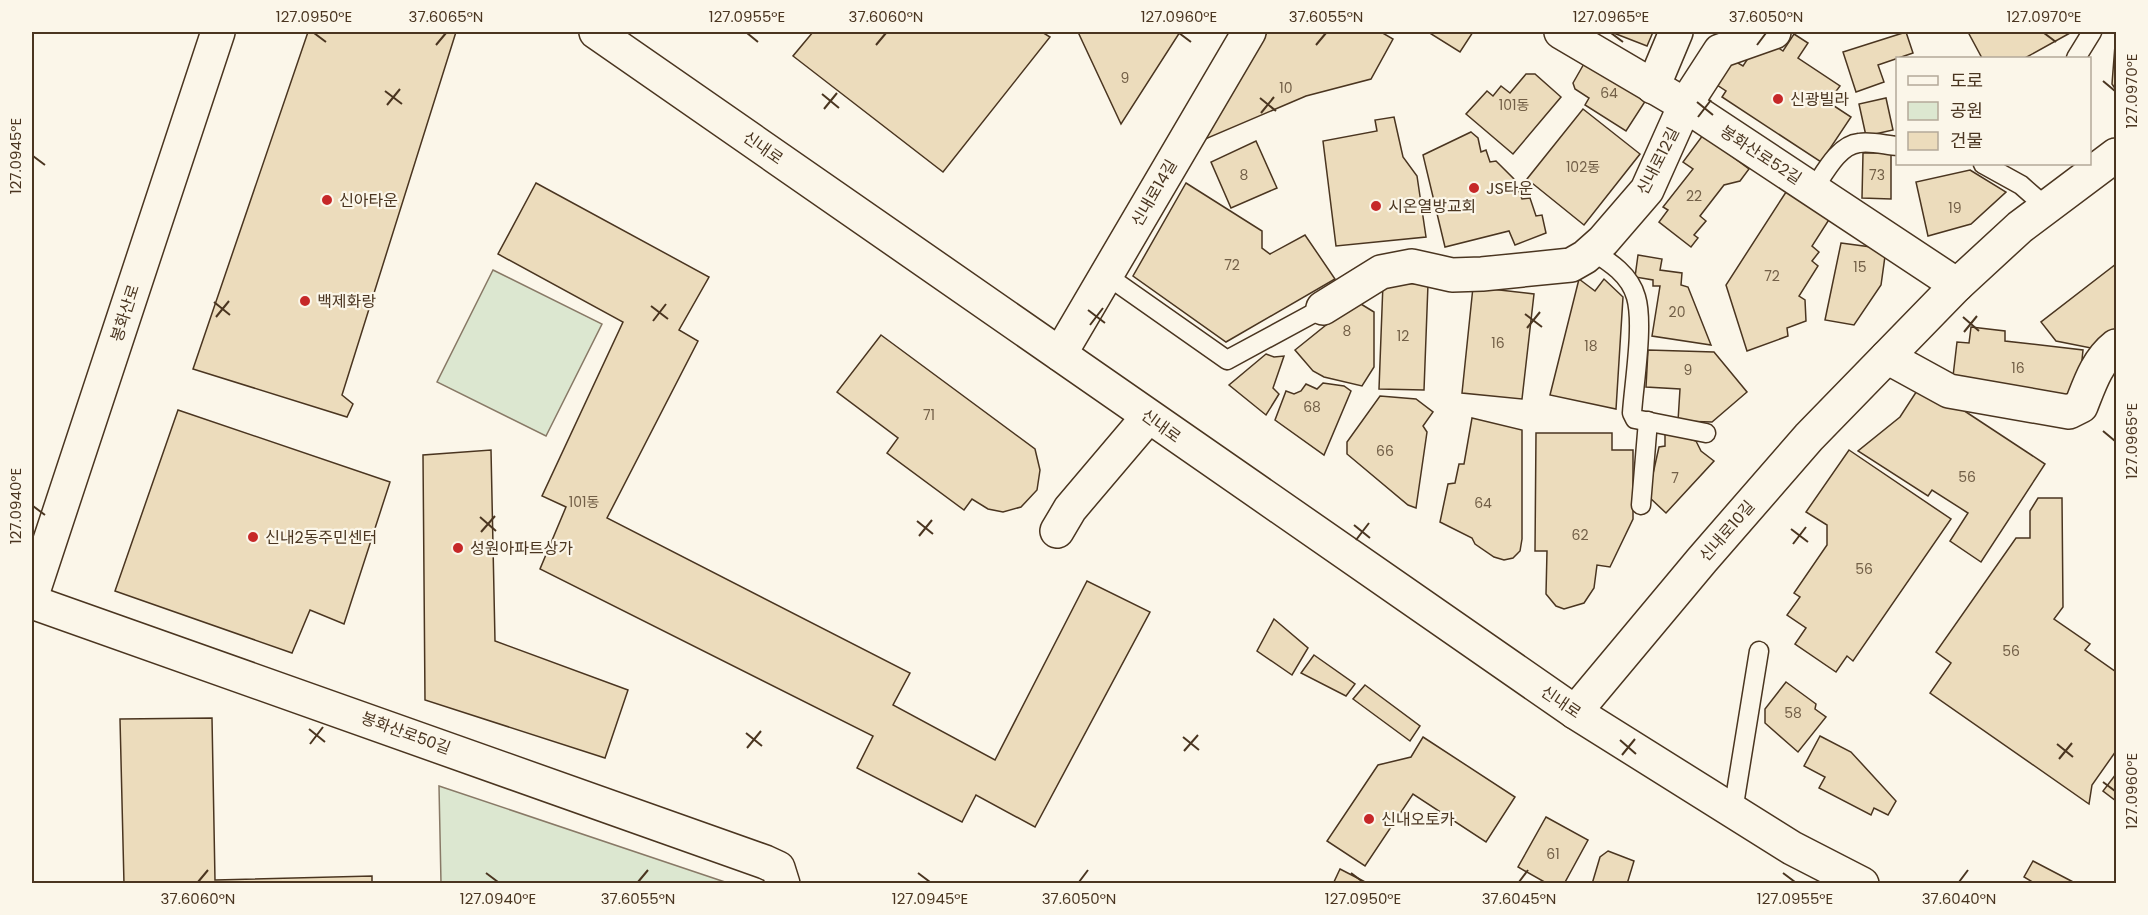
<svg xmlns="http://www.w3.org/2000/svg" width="2148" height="915" viewBox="0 0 2148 915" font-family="Poppins,'Noto Sans KR',sans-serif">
<rect width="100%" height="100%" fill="#fbf6e9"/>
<g fill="#dce7d0" stroke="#887966" stroke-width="1.5">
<polygon points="493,270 602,324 546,436 437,382"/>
<polygon points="439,786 728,883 441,883"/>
</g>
<g fill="#ecdcbc" stroke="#4a3520" stroke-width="1.5">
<polygon points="308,32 456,32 342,395 353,404 347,417 193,369"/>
<polygon points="813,32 1042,32 1050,37 943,172 793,56"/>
<polygon points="1078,32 1180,32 1121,124"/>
<polygon points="1267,32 1381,32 1393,39 1371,79 1306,96 1203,140"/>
<polygon points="1428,32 1473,32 1460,52"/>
<polygon points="1611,32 1653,32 1647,46"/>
<polygon points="1906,32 1913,53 1878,65 1884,82 1856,92 1843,52"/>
<polygon points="1968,32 2069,32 2070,33 2025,58 1982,58"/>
<polygon points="2116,32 2116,90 2112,84"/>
<polygon points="1794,34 1808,43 1798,58 1840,86 1828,102 1851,117 1821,162 1722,97 1726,91 1714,83 1731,59 1743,66 1758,43 1768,41 1783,51"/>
<polygon points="1585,62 1646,100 1626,131 1585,105 1589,98 1575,89 1573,83"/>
<polygon points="1526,74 1535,74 1561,97 1513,154 1466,114 1487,91 1493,96 1501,86 1510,93"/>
<polygon points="1886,98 1893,130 1866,136 1859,104"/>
<polygon points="1583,109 1640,154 1584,225 1527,179"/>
<polygon points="1394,117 1403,157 1417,176 1426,237 1336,246 1323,141 1377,131 1375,120"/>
<polygon points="1471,132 1478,138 1481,152 1486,150 1490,162 1496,161 1514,179 1522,199 1530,198 1536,216 1542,215 1546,233 1515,245 1509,231 1445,247 1423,155"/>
<polygon points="1703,135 1749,169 1740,181 1724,185 1700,216 1706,221 1694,235 1698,238 1691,247 1659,222 1668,210 1663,207 1693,169 1683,162"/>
<polygon points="1256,141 1277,188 1231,208 1211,162"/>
<polygon points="1863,153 1891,153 1891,199 1862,198"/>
<polygon points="1970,170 2006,192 1971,224 1928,236 1916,182"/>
<polygon points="536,183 709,277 679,330 698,341 607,518 910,673 893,705 995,760 1087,581 1150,612 1035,827 976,795 962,822 857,768 873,736 540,569 566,507 542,496 623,322 498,254"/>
<polygon points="1186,183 1262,231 1262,248 1270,254 1305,235 1335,279 1226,342 1133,276"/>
<polygon points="1788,189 1832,215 1812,246 1819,252 1812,261 1818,266 1799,296 1805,300 1806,321 1787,328 1788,336 1747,351 1726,285"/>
<polygon points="1841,243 1886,249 1881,285 1854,325 1825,320"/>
<polygon points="1638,255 1662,259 1660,270 1682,273 1681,285 1688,287 1711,345 1652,336 1660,286 1653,286 1653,280 1635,277"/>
<polygon points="2116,264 2116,333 2091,348 2056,341 2041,322"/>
<polygon points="1579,279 1595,291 1604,279 1623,297 1616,409 1550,395"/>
<polygon points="1383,283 1428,284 1424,390 1379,389"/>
<polygon points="1473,287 1534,294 1522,399 1462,393"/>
<polygon points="1356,301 1374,312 1374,367 1362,386 1324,377 1313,371 1295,350"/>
<polygon points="1971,327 2005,331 2005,341 2083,350 2078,399 1952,385 1957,342 1969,343"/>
<polygon points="881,335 1035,449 1040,470 1037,490 1021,507 1003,512 988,509 972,499 964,510 887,453 898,438 837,392"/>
<polygon points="1648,350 1714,352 1747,392 1712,422 1678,421 1680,389 1646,387"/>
<polygon points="1266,354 1274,357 1284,356 1273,388 1279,394 1266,415 1229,385"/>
<polygon points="1323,383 1344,386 1351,391 1324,455 1275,420 1286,391 1294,394 1301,391 1306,384 1317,389"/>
<polygon points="1922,383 2045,464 1981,562 1950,541 1968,513 1932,490 1928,496 1858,451 1900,417"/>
<polygon points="1380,396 1416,399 1433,412 1423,426 1427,432 1416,508 1408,505 1347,454 1347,442"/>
<polygon points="178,410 390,482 344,624 310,610 292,653 115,591"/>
<polygon points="1472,418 1522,430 1522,539 1520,551 1513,558 1504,560 1494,557 1475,544 1472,538 1440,522 1448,484 1455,483 1459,464 1464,464"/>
<polygon points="1665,431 1696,441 1701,451 1714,461 1666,513 1648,496 1659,447 1665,446"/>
<polygon points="1536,433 1612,433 1612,450 1633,450 1633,519 1610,567 1597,565 1594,588 1584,603 1564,609 1556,606 1546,594 1547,551 1535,551"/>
<polygon points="491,450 495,641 628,690 605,758 425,700 423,455"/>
<polygon points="1849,450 1951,519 1853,661 1847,656 1836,672 1795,644 1806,628 1787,615 1800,597 1794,593 1827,545 1827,525 1806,512"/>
<polygon points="2038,498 2062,498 2063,607 2054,619 2090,644 2085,650 2116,672 2116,751 2092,785 2089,804 1930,693 1951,663 1936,652 2016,538 2030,538 2030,511"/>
<polygon points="1274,619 1308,648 1292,675 1257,651"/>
<polygon points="1314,655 1355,684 1346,696 1301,673"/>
<polygon points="1786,682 1816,704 1815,709 1826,717 1798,752 1765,723 1765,709"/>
<polygon points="1365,685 1420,726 1410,741 1353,699"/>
<polygon points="212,718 215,880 372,876 372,884 124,884 120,719"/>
<polygon points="1820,736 1851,752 1896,801 1888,815 1874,808 1871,815 1819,788 1825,777 1804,766"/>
<polygon points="1423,737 1515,797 1486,842 1413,794 1365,866 1327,841 1378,765 1411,757"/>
<polygon points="2116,774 2116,801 2103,791"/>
<polygon points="1546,817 1588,840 1564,884 1548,884 1518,867"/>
<polygon points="1608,851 1634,861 1627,884 1592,884 1600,857"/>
<polygon points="2033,861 2077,884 2036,884 2024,877"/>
<polygon points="1340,869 1369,884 1333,884"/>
</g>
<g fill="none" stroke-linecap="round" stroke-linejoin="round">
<g stroke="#4a3520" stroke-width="21">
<g id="service">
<polyline points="2076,58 2092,32"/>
<polyline points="1983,164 2021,185 2046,207"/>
<path d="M1813 190C1824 174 1838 145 1859 143 1871 141 1885 145 1898 146"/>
<path d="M1592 251C1610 262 1630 275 1636 297 1644 324 1634 383 1632 413L1635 419 1706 433"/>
<polyline points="1106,275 1227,360 1323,308"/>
<polyline points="1641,505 1648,421"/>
<polyline points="1733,811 1759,651"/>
</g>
</g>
<g stroke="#4a3520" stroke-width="36">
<g id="minor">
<polyline points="1561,32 1685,105 1957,285"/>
<polyline points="1653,87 1676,32"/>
<polyline points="1323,308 1381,272 1412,266 1452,275 1482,274 1571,265 1585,257 1603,241 1647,190 1685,105 1720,51 1774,32"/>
<polyline points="1060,354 1249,32"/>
<path d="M1887 357 1949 391 2069 412 2081 406C2090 383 2097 361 2116 346"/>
<polyline points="1057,531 1070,509 1148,417"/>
<polyline points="32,602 765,862 778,868 783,884"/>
<polyline points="1575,712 1702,560 1809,437 1957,285 2020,227 2116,155"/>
</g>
</g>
<g stroke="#4a3520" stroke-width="36">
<g id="secondary">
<polyline points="596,32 1575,712 1792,848 1862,884"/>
<polyline points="32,595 218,32"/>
</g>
</g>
<use href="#service" stroke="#fbf6e9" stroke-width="18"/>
<use href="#minor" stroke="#fbf6e9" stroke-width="33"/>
<use href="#secondary" stroke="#fbf6e9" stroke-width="33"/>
</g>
<path fill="none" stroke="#4a3520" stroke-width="2" d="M314 33 326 42M747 33 758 42M1179 33 1191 42M1611 33 1623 42M2044 33 2056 42M436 45 446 33M876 45 886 33M1316 45 1326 33M1757 45 1766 33M2103 81 2115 91M385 91 402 104M822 94 839 108M1260 98 1276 111M1697 102 1713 115M387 105 400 89M824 109 837 93M1261 113 1274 97M1698 117 1711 100M33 156 45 165M214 302 230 315M651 306 668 319M1088 310 1105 323M1525 314 1542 327M216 317 229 301M1963 317 1979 331M653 321 666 304M1090 325 1103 308M1527 328 1540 312M1964 332 1977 316M2103 431 2115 441M33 506 45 515M480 517 496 531M917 521 933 534M1354 525 1370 538M1791 529 1808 542M481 532 495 516M919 536 932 520M1356 540 1369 523M1793 544 1806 527M309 729 325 742M746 733 762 746M1183 737 1199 750M1620 740 1636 754M310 744 323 727M2057 744 2073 757M747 748 761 731M1184 751 1198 735M1622 755 1635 739M2059 759 2072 743M2103 782 2115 791M486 873 498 882M918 873 930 882M1351 873 1363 882M1783 873 1795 882M198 882 208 870M638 882 648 870M1079 882 1088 870M1519 882 1528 870M1959 882 1968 870"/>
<g fill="#c62828" stroke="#fbf6e9" stroke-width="2">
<circle cx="1778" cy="99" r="6"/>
<circle cx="1474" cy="188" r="6"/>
<circle cx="327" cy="200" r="6"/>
<circle cx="1376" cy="206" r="6"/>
<circle cx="305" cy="301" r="6"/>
<circle cx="253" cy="537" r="6"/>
<circle cx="458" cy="548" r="6"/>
<circle cx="1369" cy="819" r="6"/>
</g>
<g text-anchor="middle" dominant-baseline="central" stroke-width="4.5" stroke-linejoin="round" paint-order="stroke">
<g font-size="14" fill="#725f47">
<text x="1125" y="78">9</text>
<text x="1286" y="88">10</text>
<text x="1609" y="93">64</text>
<text x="1514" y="105">101동</text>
<text x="1583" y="167">102동</text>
<text x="1244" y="175">8</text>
<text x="1877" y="175">73</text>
<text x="1694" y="196">22</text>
<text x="1955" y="208">19</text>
<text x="1232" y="265">72</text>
<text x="1860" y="267">15</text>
<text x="1772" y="276">72</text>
<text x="1677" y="312">20</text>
<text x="1347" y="331">8</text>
<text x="1403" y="336">12</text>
<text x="1498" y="343">16</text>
<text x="1591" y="346">18</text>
<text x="2018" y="368">16</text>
<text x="1688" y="370">9</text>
<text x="1312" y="407">68</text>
<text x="929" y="415">71</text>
<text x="1385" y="451">66</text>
<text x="1967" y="477">56</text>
<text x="1675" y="478">7</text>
<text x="584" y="502">101동</text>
<text x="1483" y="503">64</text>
<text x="1580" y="535">62</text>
<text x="1864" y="569">56</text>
<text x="2011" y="651">56</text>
<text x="1793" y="713">58</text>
<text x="1553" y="854">61</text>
</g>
<g font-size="16" fill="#4a3520" stroke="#fbf6e9" text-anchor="start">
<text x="1790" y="99">신광빌라</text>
<text x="1486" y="188">JS타운</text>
<text x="339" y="200">신아타운</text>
<text x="1388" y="206">시온열방교회</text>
<text x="317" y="301">백제화랑</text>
<text x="265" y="537">신내2동주민센터</text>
<text x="470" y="548">성원아파트상가</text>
<text x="1381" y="819">신내오토카</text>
</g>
<g font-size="16" fill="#4a3520" stroke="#fbf6e9">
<text transform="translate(763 148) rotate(35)">신내로</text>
<text transform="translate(1761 155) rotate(33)">봉화산로52길</text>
<text transform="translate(1658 161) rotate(-63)">신내로12길</text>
<text transform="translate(1154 193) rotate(-60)">신내로14길</text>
<text transform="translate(125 313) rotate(-72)">봉화산로</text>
<text transform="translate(1161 426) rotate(36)">신내로</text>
<text transform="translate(1727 531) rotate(-49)">신내로10길</text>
<text transform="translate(1561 702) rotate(34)">신내로</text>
<text transform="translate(406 733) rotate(20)">봉화산로50길</text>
</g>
</g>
<rect width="2148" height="915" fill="none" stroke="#fbf6e9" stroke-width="66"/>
<rect x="1896" y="57" width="195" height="108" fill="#fbf6e9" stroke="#b4a999" stroke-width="1.5"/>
<rect x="1908" y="76" width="30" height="9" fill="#fbf6e9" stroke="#b4a999" stroke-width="1.5"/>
<text x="1950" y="87" font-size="18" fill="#4a3520">도로</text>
<rect x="1908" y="102" width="30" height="18" fill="#dce7d0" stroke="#b4a999" stroke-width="1.5"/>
<text x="1950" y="117" font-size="18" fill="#4a3520">공원</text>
<rect x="1908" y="132" width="30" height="18" fill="#ecdcbc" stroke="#b4a999" stroke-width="1.5"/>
<text x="1950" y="147" font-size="18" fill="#4a3520">건물</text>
<rect x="33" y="33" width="2082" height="849" fill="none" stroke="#4a3520" stroke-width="2"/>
<g font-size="15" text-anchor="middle" fill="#4a3520">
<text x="314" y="22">127.0950°E</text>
<text x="446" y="22">37.6065°N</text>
<text x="747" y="22">127.0955°E</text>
<text x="886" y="22">37.6060°N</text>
<text x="1179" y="22">127.0960°E</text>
<text x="1326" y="22">37.6055°N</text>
<text x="1611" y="22">127.0965°E</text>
<text x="1766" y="22">37.6050°N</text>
<text x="2044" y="22">127.0970°E</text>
<text transform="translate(2132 91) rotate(-90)" y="5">127.0970°E</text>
<text transform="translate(16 156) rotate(-90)" y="5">127.0945°E</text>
<text transform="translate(2132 441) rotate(-90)" y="5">127.0965°E</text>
<text transform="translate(16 506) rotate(-90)" y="5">127.0940°E</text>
<text transform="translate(2132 791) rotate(-90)" y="5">127.0960°E</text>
<text x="198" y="904">37.6060°N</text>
<text x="498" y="904">127.0940°E</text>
<text x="638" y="904">37.6055°N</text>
<text x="930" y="904">127.0945°E</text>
<text x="1079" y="904">37.6050°N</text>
<text x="1363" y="904">127.0950°E</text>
<text x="1519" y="904">37.6045°N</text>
<text x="1795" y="904">127.0955°E</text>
<text x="1959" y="904">37.6040°N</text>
</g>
</svg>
